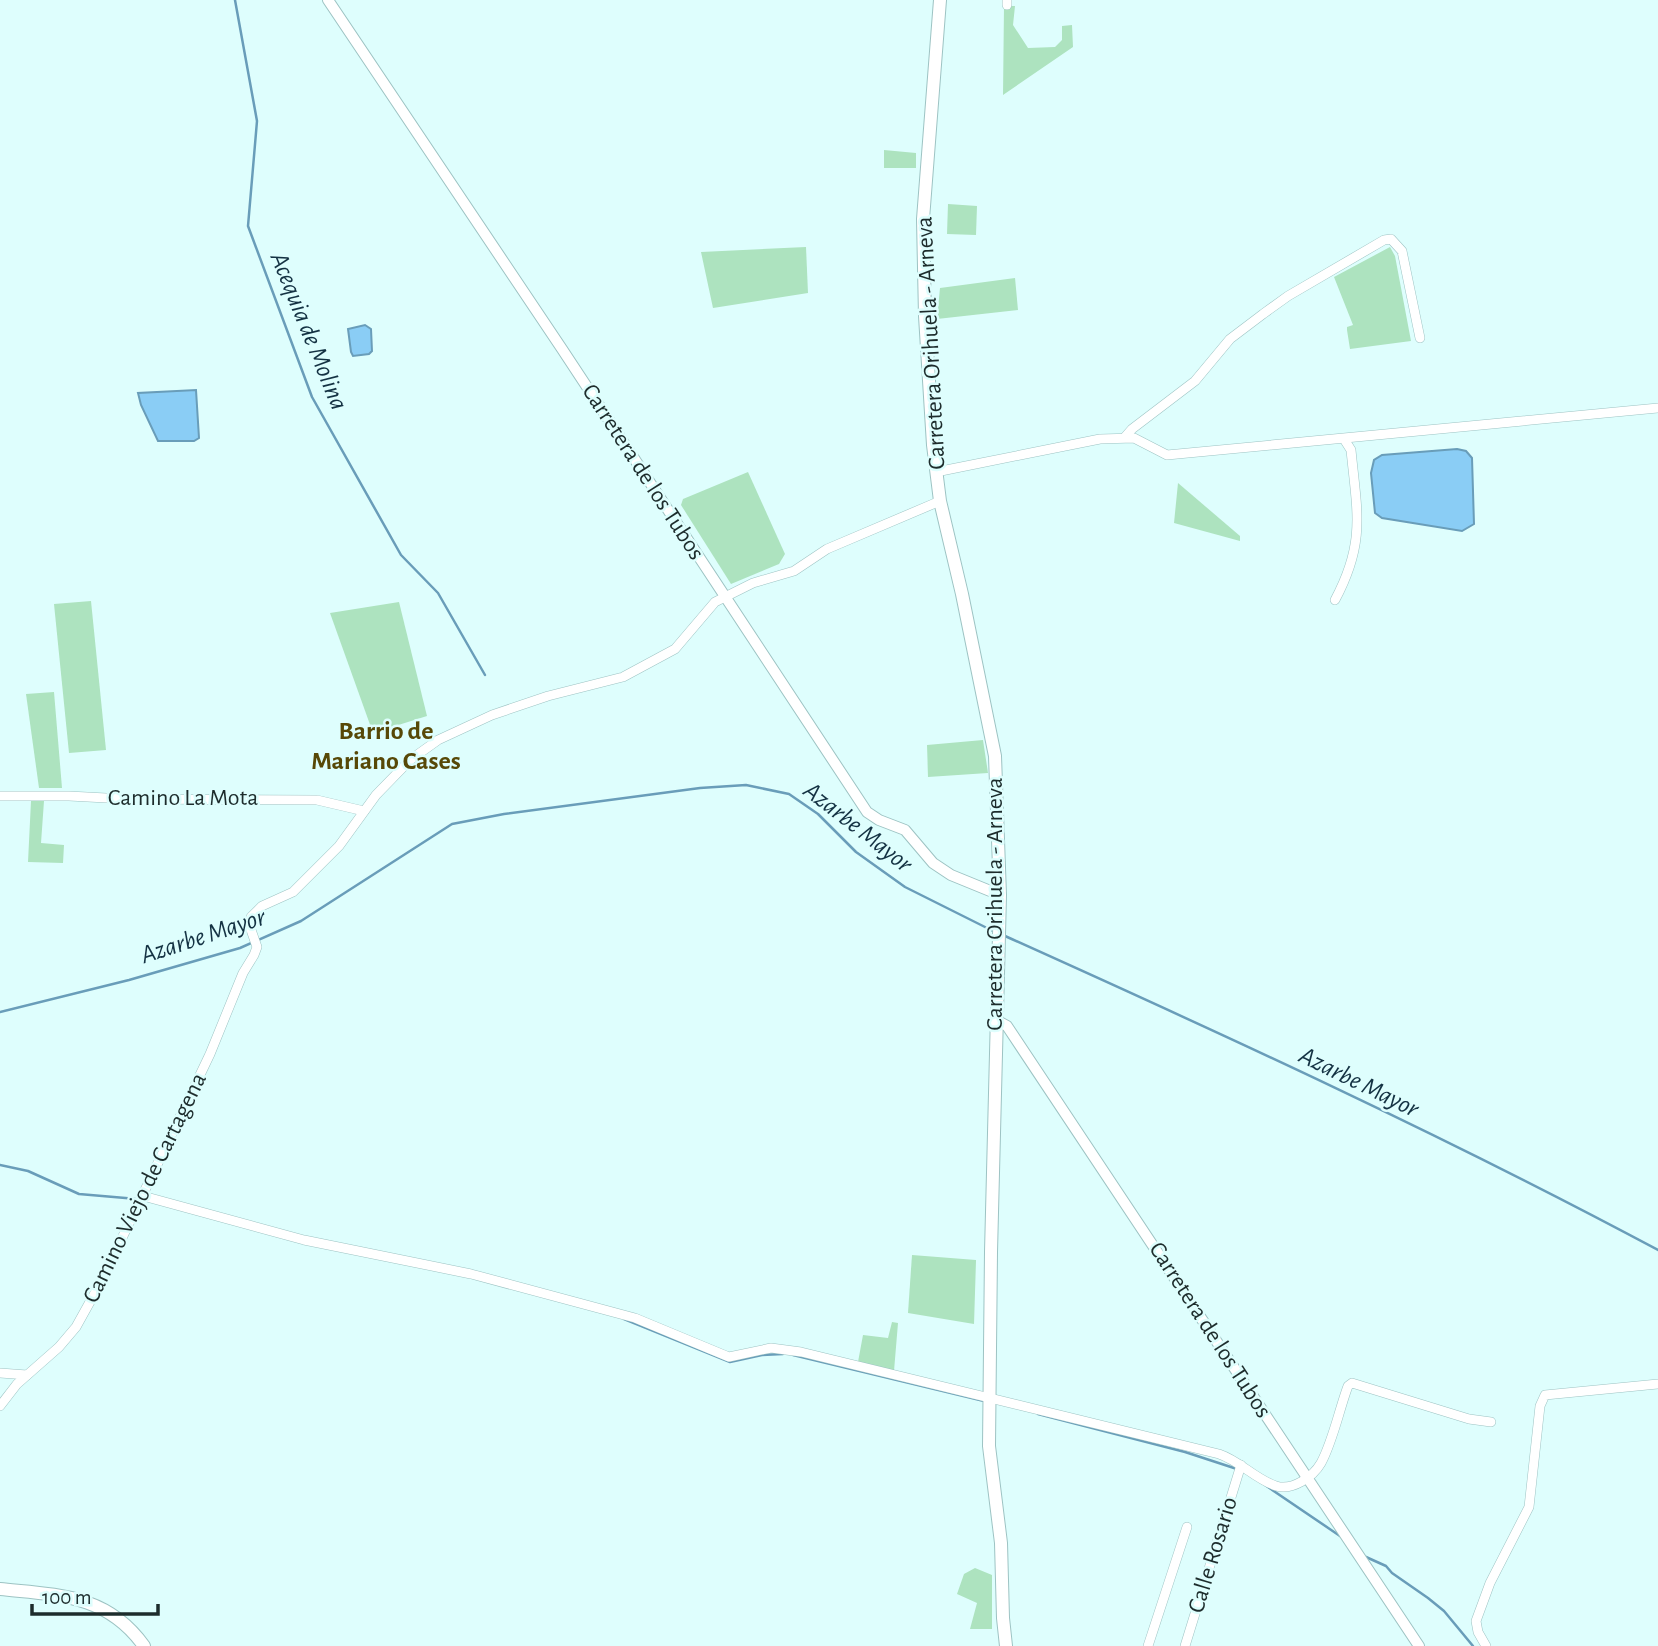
<svg xmlns="http://www.w3.org/2000/svg" width="1658" height="1646" viewBox="0 0 1658 1646" font-family="'Alegreya Sans',sans-serif">
<rect width="100%" height="100%" fill="#defefd"/>
<g fill="#ade3bf">
<polygon points="1004,6 1015,6 1013,25 1028,48 1055,47 1062,40 1062,26 1072,25 1073,47 1003,95"/>
<polygon points="884,150 916,153 916,168 884,168"/>
<polygon points="948,204 977,206 976,235 947,234"/>
<polygon points="806,247 808,293 713,308 701,252"/>
<polygon points="1390,247 1395,256 1411,341 1350,349 1347,330 1347,327 1353,325 1334,277"/>
<polygon points="1015,278 1018,310 937,319 940,288"/>
<polygon points="748,472 785,554 779,564 731,584 681,505 683,499"/>
<polygon points="1178,483 1240,536 1240,541 1174,523"/>
<polygon points="91,601 106,750 69,753 54,604"/>
<polygon points="399,602 427,716 373,733 330,613"/>
<polygon points="54,692 62,788 39,788 26,694"/>
<polygon points="983,740 988,773 928,777 927,745"/>
<polygon points="31,801 44,801 41,843 64,845 63,863 28,862"/>
<polygon points="912,1255 976,1260 974,1324 908,1313"/>
<polygon points="892,1322 898,1323 894,1371 858,1362 863,1335 888,1338"/>
<polygon points="975,1568 992,1575 992,1629 970,1629 977,1603 957,1594 964,1574"/>
</g>
<g fill="#8acdf5" stroke="#699db9" stroke-width="2">
<polygon points="365,325 371,329 372,351 369,354 353,356 351,352 348,329"/>
<polygon points="196,390 199,438 194,441 158,441 141,405 138,393"/>
<polygon points="1457,449 1466,451 1472,458 1474,524 1462,531 1382,518 1375,513 1371,473 1374,460 1382,455"/>
</g>
<g fill="none" stroke-linecap="round" stroke-linejoin="round">
<g stroke="#699db9" stroke-width="2.5">
<polyline points="235,0 257,121 248,226 312,397 401,555 438,593 485,675"/>
<path d="M1005 936C1225 1035 1445 1136 1658 1250"/>
<polyline points="0,1012 129,980 240,948 301,921 452,824 504,814 700,788 746,785 789,794 818,814 856,852 905,887 995,932"/>
<polyline points="0,1165 28,1171 79,1194 137,1199"/>
<polyline points="624,1319 730,1362 762,1355 783,1354"/>
<polyline points="793,1355 984,1401"/>
<polyline points="1038,1414 1185,1452 1237,1469"/>
<polyline points="1265,1485 1340,1536"/>
<polyline points="1366,1557 1386,1566 1392,1573 1428,1598 1444,1611 1473,1646"/>
</g>
<g stroke="#9dc3c3" stroke-width="10">
<g id="minor">
<polyline points="1007,0 1007,5"/>
<polyline points="1125,437 1132,429 1195,381 1230,339 1263,314 1288,296 1384,240 1391,239 1402,251 1420,338"/>
<polyline points="936,472 1100,439 1134,438 1167,455 1658,408"/>
<path d="M1335 600C1366 542 1357 512 1351 450L1344 439"/>
<polyline points="0,796 69,796 125,799 317,800 364,811"/>
<path d="M143 1196 304 1240 471 1274 635 1318 729 1357 771 1348 801 1352 1219 1454C1240 1461 1255 1479 1276 1486 1292 1491 1313 1477 1321 1463 1333 1441 1339 1410 1348 1386L1352 1383 1469 1419 1491 1422"/>
<polyline points="0,1373 27,1375"/>
<polyline points="0,1406 17,1384 59,1347 76,1327 101,1282 210,1054 243,973 254,955 257,947 249,924 251,917 262,906 293,892 339,846 376,795 410,760 438,740 492,715 548,696 623,677 675,649 715,602 753,583 794,571 827,549 940,501"/>
<polyline points="1148,1646 1187,1527"/>
<polyline points="1185,1646 1241,1465"/>
<polyline points="1486,1646 1478,1632 1476,1621 1490,1583 1529,1507 1540,1406 1545,1395 1658,1384"/>
</g>
</g>
<g stroke="#9dc3c3" stroke-width="12">
<g id="tertiary">
<polyline points="328,0 562,349 867,812 879,820 905,830 933,863 951,875 1000,895"/>
<polyline points="996,1020 1007,1026 1419,1646"/>
</g>
</g>
<g stroke="#9dc3c3" stroke-width="14">
<g id="secondary">
<polyline points="940,0 923,219 925,316 933,445 940,501 962,594 995,756 1000,895 991,1252 989,1446 1001,1543 1003,1618 1006,1646"/>
<path d="M0 1589C58 1595 107 1594 144 1646"/>
</g>
</g>
<use href="#minor" stroke="#fff" stroke-width="9"/>
<use href="#tertiary" stroke="#fff" stroke-width="10"/>
<use href="#secondary" stroke="#fff" stroke-width="12"/>
</g>
<g text-anchor="middle" dominant-baseline="central" stroke-width="5" stroke-linejoin="round" paint-order="stroke">
<g font-size="24" fill="#1d2c2c" stroke="#defefd">
<text transform="translate(931 343) rotate(-93)">Carretera Orihuela - Arneva</text>
<text transform="translate(643 472) rotate(57)">Carretera de los Tubos</text>
<text x="183" y="798">Camino La Mota</text>
<text transform="translate(995 904) rotate(-90)">Carretera Orihuela - Arneva</text>
<text transform="translate(145 1188) rotate(-64)">Camino Viejo de Cartagena</text>
<text transform="translate(1210 1330) rotate(57)">Carretera de los Tubos</text>
<text transform="translate(1213 1555) rotate(-73)">Calle Rosario</text>
</g>
<g font-size="26" font-style="italic" fill="#143243" stroke="#defefd">
<text transform="translate(309 331) rotate(68)">Acequia de Molina</text>
<text transform="translate(858 827) rotate(38)">Azarbe Mayor</text>
<text transform="translate(203 936) rotate(-18)">Azarbe Mayor</text>
<text transform="translate(1359 1082) rotate(26)">Azarbe Mayor</text>
</g>
<g font-size="26" font-weight="bold" fill="#574807" stroke="#defefd">
<text x="386" y="731">Barrio de<tspan x="386" dy="30">Mariano Cases</tspan></text>
</g>
</g>
<path d="M32 1604v10h126v-10" fill="none" stroke="#1d2c2c" stroke-width="3.5"/>
<text x="42" y="1604" font-size="21" fill="#1d2c2c" stroke="#defefd" stroke-width="5" paint-order="stroke">100 m</text>
</svg>
